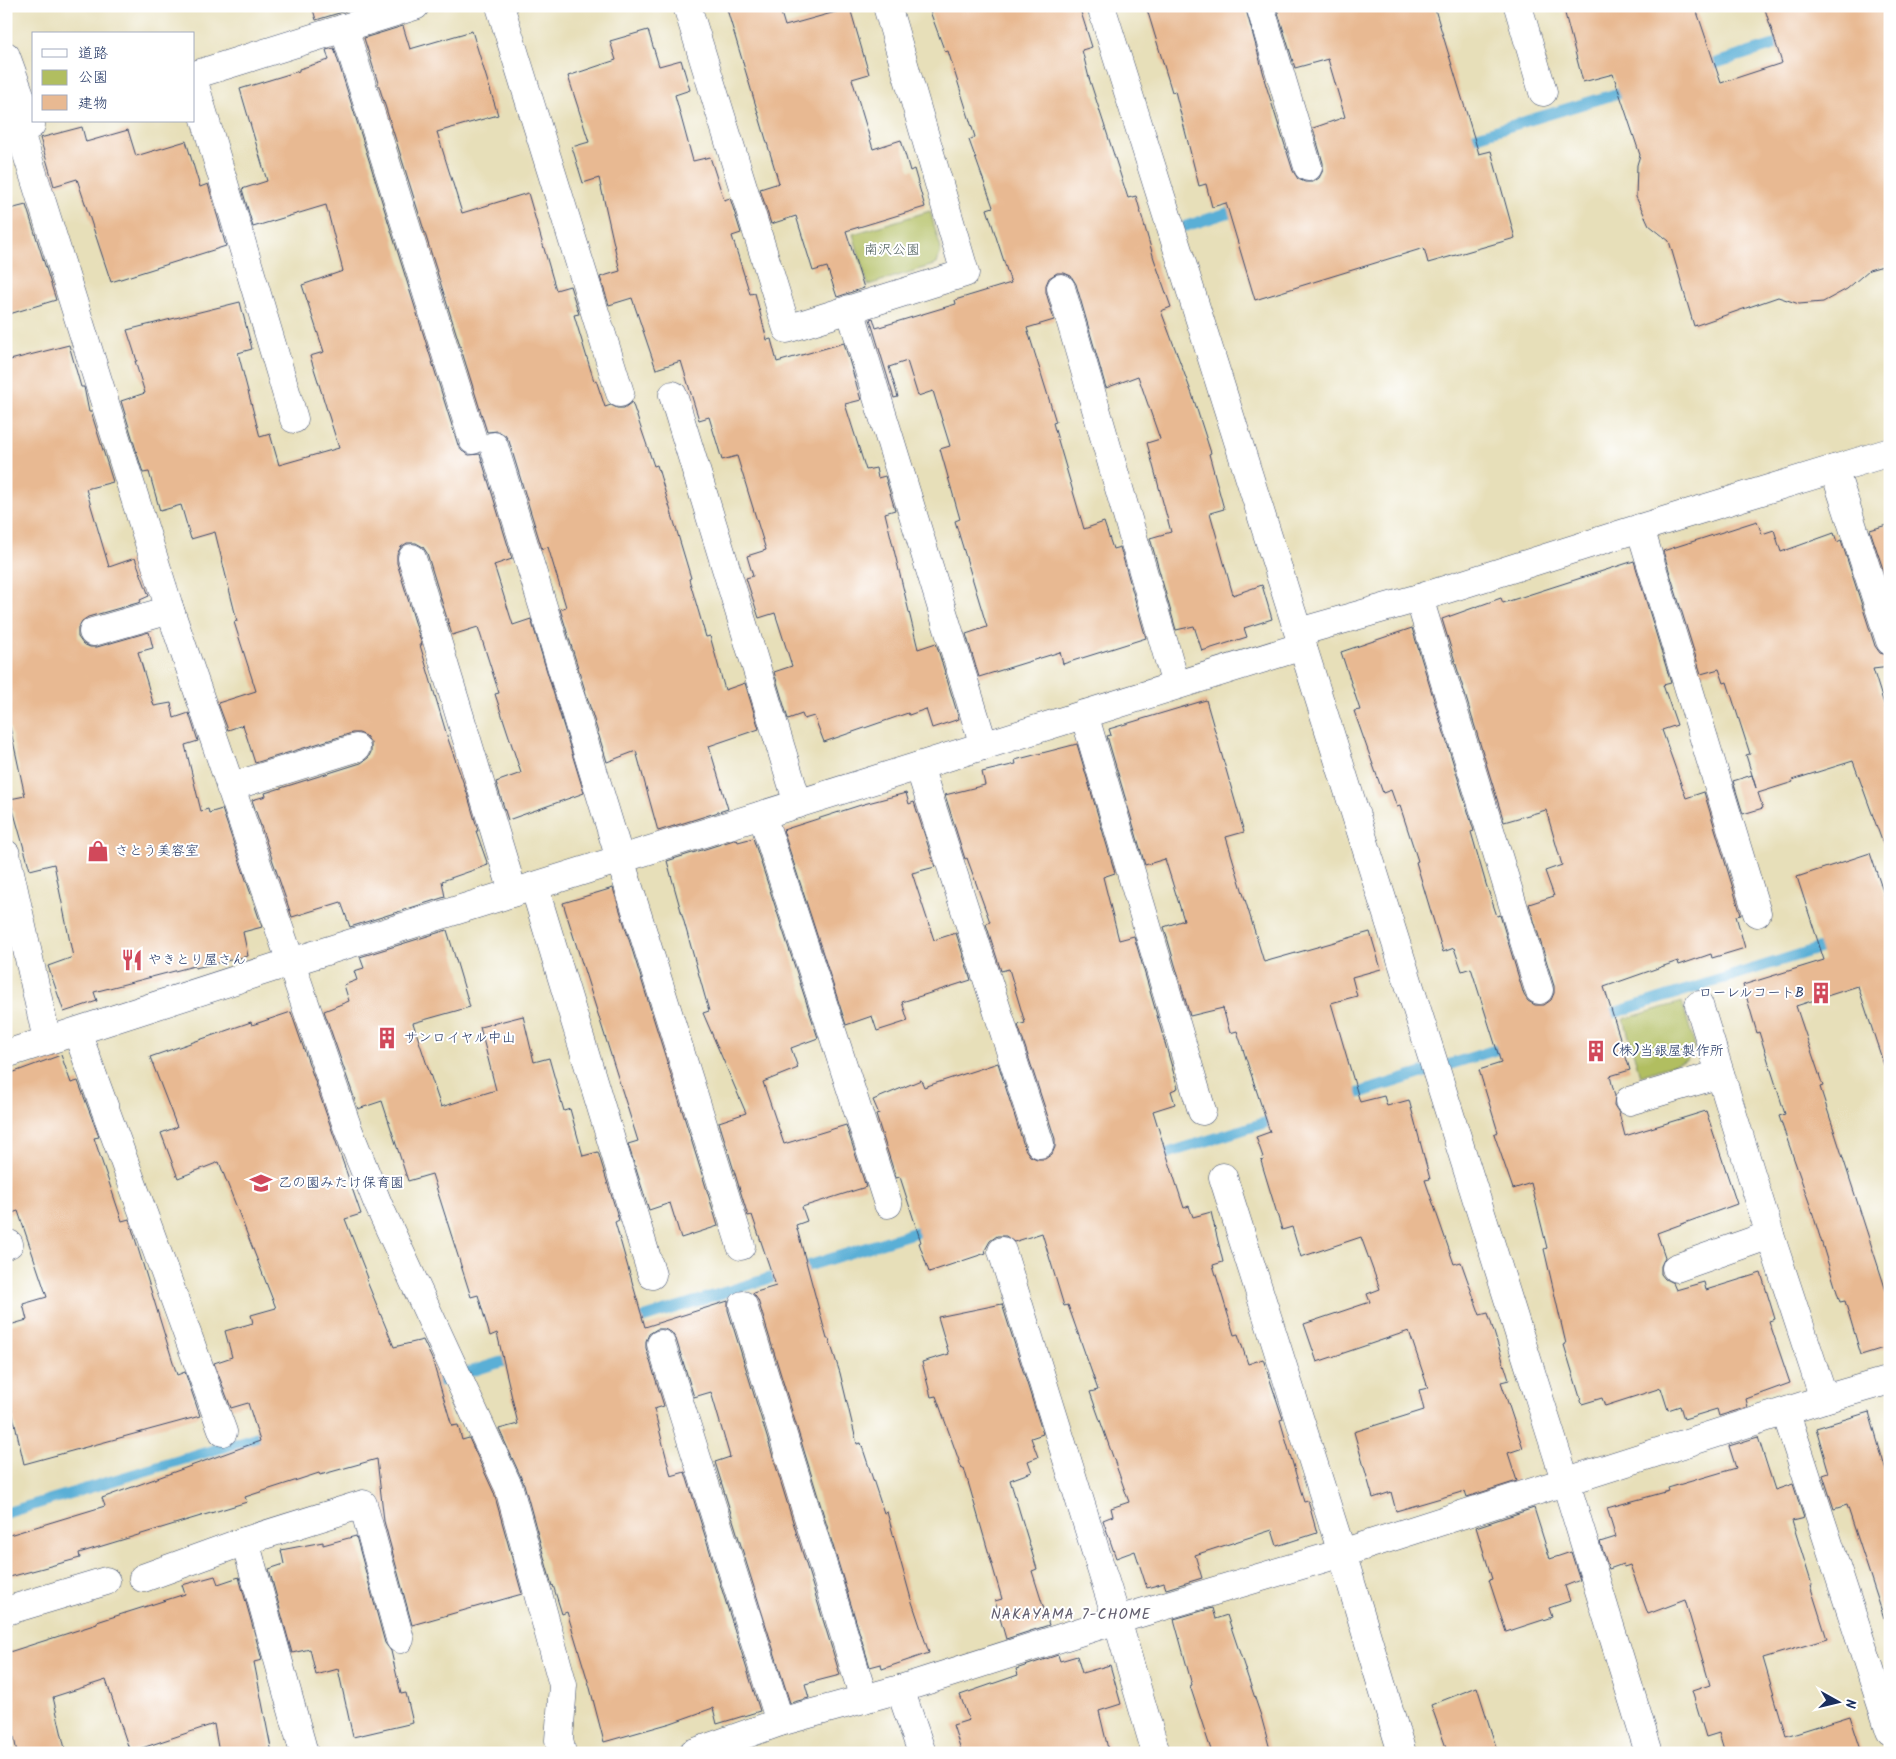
<svg xmlns="http://www.w3.org/2000/svg" width="1896" height="1759" viewBox="0 0 1896 1759" font-family="Kalam,'Klee One',sans-serif">
<rect width="100%" height="100%" fill="#fff"/>
<filter id="ink" filterUnits="userSpaceOnUse"><feTurbulence type="fractalNoise" baseFrequency=".02" numOctaves="2"/><feDisplacementMap in="SourceGraphic" scale="10" xChannelSelector="R" yChannelSelector="G"/><feConvolveMatrix kernelMatrix="1 2 1 2 8 2 1 2 1" color-interpolation-filters="sRGB"/></filter>
<filter id="wash" filterUnits="userSpaceOnUse"><feTurbulence type="fractalNoise" baseFrequency=".0096" numOctaves="4" result="noise"/><feDisplacementMap in="SourceGraphic" scale="20" xChannelSelector="R" yChannelSelector="G"/><feGaussianBlur stdDeviation="1.12" result="paint"/><feColorMatrix in="noise" values="0 0 0 0 0 0 0 0 0 0 0 0 0 0 0 0 0 1.4 0 .05"/><feComposite in="paint" operator="in"/></filter>
<g filter="url(#wash)">
<rect width="100%" height="100%" fill="#e7dfb9"/>
<g fill="#b1be60" stroke="#66765f">
<polygon points="930,211 941,249 937,264 868,285 853,234"/>
<polygon points="1682,1002 1695,1046 1687,1060 1640,1076 1624,1019"/>
</g>
<g fill="none" stroke-linecap="round" stroke-linejoin="round">
<g stroke="#5aafd6" stroke-width="11">
<polyline points="1700,68 1790,40"/>
<polyline points="1461,141 1632,89"/>
<polyline points="1186,226 1243,208"/>
<polyline points="1598,1018 1833,944"/>
<polyline points="1343,1098 1511,1045"/>
<polyline points="1152,1158 1280,1118"/>
<polyline points="630,1322 932,1227"/>
<polyline points="424,1386 517,1357"/>
<polyline points="6,1513 273,1432"/>
</g>
</g>
<g id="blocks">
<g fill="#e8b992">
<polygon points="312,6 362,6 316,20"/>
<polygon points="726,6 779,6 785,26 850,8 869,74 852,79 873,149 901,140 910,171 914,169 925,207 846,231 864,288 837,297 827,267 813,271 796,216 771,224 760,189 779,183"/>
<polygon points="928,6 1079,6 1092,47 1082,50 1089,78 1128,198 1136,196 1154,259 1171,307 1161,311 1192,394 1211,453 1209,454 1224,509 1210,513 1233,595 1262,585 1272,619 1244,628 1247,637 1202,651 1194,626 1176,630 1150,538 1171,532 1147,443 1160,439 1138,376 1106,388 1076,284 1071,276 1064,273 1057,273 1049,278 1046,285 1046,292 1054,320 1027,328 1056,422 1053,423 1084,529 1104,522 1113,549 1120,547 1146,638 1063,664 1060,652 979,677 966,634 987,627 955,521 960,519 940,449 950,446 933,391 918,396 907,361 889,367 898,397 894,398 870,319 873,318 876,328 956,304 955,300 1011,283 987,209 993,207 969,140 975,137 948,51 945,52"/>
<polygon points="1146,6 1245,6 1265,79 1264,79 1293,171 1298,179 1305,182 1313,182 1319,178 1323,170 1323,163 1313,128 1345,117 1328,59 1295,68 1276,6 1434,6 1479,154 1491,151 1515,238 1428,263 1424,248 1255,300 1226,203 1212,207 1206,184 1199,186 1175,91 1172,92"/>
<polygon points="1563,6 1695,6 1721,83 1782,63 1764,6 1890,6 1890,264 1869,270 1847,289 1823,302 1799,304 1778,297 1694,326 1669,241 1649,225 1636,197 1637,165 1640,155 1613,74 1583,82"/>
<polygon points="403,26 410,49 472,31 498,115 437,132 462,213 528,193 556,290 570,286 579,314 574,315 594,381 596,380 605,407 611,405 617,408 624,408 632,402 654,466 657,465 691,578 689,579 706,637 710,636 725,690 745,683 759,729 709,746 728,809 658,831 636,751 607,762 560,609 566,607 548,547 542,549 509,441 505,435 498,431 487,432 364,38"/>
<polygon points="648,30 659,66 681,60 690,90 675,95 693,161 710,157 724,200 730,198 741,233 732,236 750,294 755,293 767,340 771,339 777,362 844,343 861,400 845,404 866,470 876,468 878,478 885,476 895,510 885,513 918,649 936,643 959,719 932,728 926,709 909,715 908,713 824,742 814,716 804,719 802,714 788,719 774,672 792,666 775,613 759,618 746,578 753,576 747,556 766,550 737,456 722,460 709,417 699,420 681,361 656,369 632,298 609,305 600,277 620,271 599,178 583,183 572,147 589,142 568,76 616,60 610,41"/>
<polygon points="334,48 458,445 462,451 469,455 480,454 512,559 494,565 513,625 531,619 584,793 508,820 496,782 521,773 495,694 499,693 478,627 452,635 427,553 423,547 416,543 407,543 401,547 397,554 397,563 422,645 420,645 448,739 467,793 478,831 476,831 488,865 442,881 445,897 350,927 341,902 292,917 252,800 266,796 265,793 361,763 368,758 371,752 371,743 366,736 359,733 352,733 255,763 243,725 228,730 218,703 256,691 234,622 237,621 215,532 191,539 181,505 160,511 149,472 143,473 121,401 145,393 135,361 137,361 127,330 240,302 252,349 238,353 260,437 270,434 279,465 339,448 310,356 324,352 302,285 343,271 326,205 253,227 242,189 267,181 240,89 299,71 299,69 329,60 326,50"/>
<polygon points="82,127 86,142 128,130 136,156 186,141 200,187 208,184 226,246 111,282 77,179 54,186 40,138"/>
<polygon points="26,205 56,300 6,315 6,210"/>
<polygon points="69,345 81,387 84,387 89,412 91,412 113,482 86,489 109,567 135,558 149,596 140,600 141,602 88,617 82,621 78,628 78,637 83,644 90,647 97,647 149,632 153,648 138,652 154,706 171,703 174,718 189,713 198,741 185,745 201,811 208,809 209,813 222,809 262,927 243,932 248,956 195,968 194,966 94,992 97,1001 64,1012 48,966 73,957 54,864 30,870 10,799 25,796 10,727 6,727 6,361"/>
<polygon points="1757,521 1762,534 1774,530 1781,552 1834,533 1837,542 1841,540 1875,646 1880,653 1890,656 1890,667 1873,669 1890,723 1890,851 1886,852 1853,761 1792,780 1793,782 1758,793 1763,808 1743,814 1733,781 1752,775 1756,788 1746,755 1750,754 1727,682 1724,683 1719,669 1701,674 1663,551"/>
<polygon points="1890,524 1890,590 1870,530"/>
<polygon points="1634,561 1671,683 1663,685 1677,725 1662,730 1686,798 1704,792 1741,915 1736,916 1745,948 1712,958 1711,954 1679,965 1678,961 1604,987 1630,1070 1610,1076 1615,1096 1614,1105 1619,1113 1625,1136 1706,1111 1737,1204 1657,1233 1665,1257 1661,1266 1661,1274 1665,1279 1673,1283 1676,1290 1704,1282 1706,1290 1761,1273 1775,1319 1769,1321 1790,1383 1746,1399 1748,1407 1719,1416 1717,1409 1684,1419 1680,1406 1668,1410 1661,1388 1605,1406 1602,1398 1582,1404 1564,1345 1566,1344 1544,1249 1547,1248 1531,1183 1513,1189 1494,1134 1498,1132 1479,1070 1501,1063 1471,968 1462,971 1454,948 1443,952 1416,862 1418,861 1400,806 1397,807 1391,790 1383,793 1354,711 1360,710 1341,652 1412,628 1474,831 1471,832 1486,884 1497,916 1500,915 1524,995 1528,1001 1535,1005 1544,1005 1551,1000 1554,993 1554,986 1529,904 1554,896 1545,871 1562,865 1546,810 1504,822 1442,619 1501,598 1503,603"/>
<polygon points="1206,700 1244,832 1226,837 1264,962 1370,932 1381,969 1352,977 1357,996 1331,1003 1360,1102 1384,1096 1387,1106 1409,1100 1430,1179 1425,1180 1454,1264 1461,1262 1480,1315 1488,1313 1509,1380 1501,1382 1523,1448 1508,1453 1517,1481 1467,1497 1465,1491 1396,1511 1391,1492 1373,1498 1354,1432 1424,1410 1419,1390 1428,1388 1409,1331 1317,1362 1304,1324 1370,1302 1367,1294 1380,1289 1361,1237 1301,1257 1292,1227 1282,1230 1261,1161 1264,1160 1256,1137 1270,1132 1237,1031 1230,1033 1223,1008 1190,1016 1164,927 1184,920 1165,859 1145,865 1107,736 1111,735 1109,729"/>
<polygon points="1077,744 1115,873 1103,877 1119,940 1134,936 1178,1088 1171,1091 1175,1104 1153,1111 1162,1140 1184,1208 1189,1206 1193,1217 1211,1212 1223,1262 1213,1265 1234,1335 1238,1334 1248,1364 1263,1359 1283,1419 1280,1420 1304,1502 1308,1501 1317,1533 1277,1546 1272,1530 1195,1555 1202,1578 1166,1589 1164,1583 1147,1588 1135,1551 1116,1558 1103,1520 1113,1516 1111,1508 1129,1502 1090,1392 1098,1390 1068,1305 1064,1306 1042,1233 1014,1242 1006,1236 997,1236 990,1241 985,1250 986,1253 929,1272 919,1243 921,1242 900,1177 896,1178 876,1115 879,1114 873,1100 921,1080 924,1087 998,1063 1025,1149 1030,1156 1037,1159 1045,1159 1052,1154 1055,1147 1055,1139 1018,1025 1025,1023 1009,969 1001,971 986,924 990,922 967,858 965,859 945,795 985,785 982,772 1016,764 1015,760"/>
<polygon points="906,793 909,804 914,802 935,867 912,873 934,940 956,933 971,980 902,1002 908,1021 877,1031 872,1016 846,1025 783,830 864,804"/>
<polygon points="753,838 818,1038 791,1048 798,1068 763,1082 784,1144 846,1125 866,1187 802,1207 807,1221 796,1225 827,1339 829,1339 840,1373 857,1444 861,1443 884,1513 887,1512 911,1599 929,1653 882,1669 881,1664 870,1667 758,1300 753,1293 776,1286 752,1215 748,1216 719,1122 746,1113 703,1013 709,1011 667,861 737,839 738,842"/>
<polygon points="1870,853 1890,912 1890,1064 1884,1065 1858,986 1796,1006 1823,1086 1820,1087 1890,1303 1890,1346 1861,1355 1845,1301 1840,1302 1811,1208 1779,1116 1785,1114 1759,1032 1757,1033 1743,985 1824,960 1797,877"/>
<polygon points="613,888 718,1226 681,1238 670,1203 649,1210 628,1144 638,1141 563,903"/>
<polygon points="447,930 470,1007 413,1023 441,1107 496,1090 480,1027 523,1016 534,1062 549,1058 564,1111 570,1109 583,1156 598,1152 619,1220 615,1222 645,1327 728,1301 728,1310 840,1675 805,1684 809,1698 790,1703 715,1462 730,1457 711,1392 694,1397 676,1339 671,1332 664,1329 657,1329 649,1334 646,1341 646,1348 664,1406 654,1409 671,1476 685,1472 760,1711 717,1724 713,1708 671,1723 604,1742 590,1688 567,1612 562,1614 553,1585 552,1586 524,1484 499,1429 518,1424 497,1333 490,1336 478,1295 471,1297 432,1174 408,1181 382,1101 358,1109 324,1011 349,1001 344,985 357,980 354,971 364,968 360,957"/>
<polygon points="291,1012 361,1214 345,1219 368,1278 366,1279 394,1347 423,1340 432,1359 452,1426 458,1425 462,1440 469,1438 494,1493 522,1594 412,1625 384,1521 377,1459 320,1475 319,1473 245,1497 247,1502 79,1553 80,1558 6,1578 6,1536 105,1506 102,1498 260,1441 248,1403 231,1408 214,1363 232,1357 225,1331 253,1323 251,1315 276,1308 219,1162 178,1178 161,1133 177,1127 150,1057 251,1022 252,1025"/>
<polygon points="61,1055 71,1083 78,1081 99,1137 94,1138 122,1221 129,1219 177,1375 185,1372 200,1416 24,1464 6,1385 6,1326 27,1320 23,1304 47,1297 18,1211 6,1215 6,1075"/>
<polygon points="1002,1304 1043,1434 1031,1438 1038,1457 1028,1461 1032,1472 1010,1480 1037,1569 1032,1571 1049,1625 1006,1639 995,1601 1002,1599 964,1468 962,1469 936,1396 931,1397 922,1362 949,1354 938,1317"/>
<polygon points="1869,1412 1890,1485 1890,1617 1884,1618 1847,1505 1834,1509 1823,1475 1829,1473 1816,1428"/>
<polygon points="1758,1437 1775,1490 1793,1484 1804,1518 1792,1521 1812,1585 1810,1585 1827,1639 1763,1658 1786,1736 1850,1716 1862,1753 1725,1753 1719,1733 1706,1737 1692,1691 1710,1685 1685,1600 1648,1614 1630,1565 1624,1567 1623,1564 1609,1569 1600,1542 1616,1537 1607,1508 1669,1491 1668,1488 1736,1468 1729,1446"/>
<polygon points="1534,1508 1550,1559 1571,1552 1580,1580 1565,1586 1570,1601 1549,1608 1552,1617 1506,1632 1489,1580 1492,1579 1476,1527"/>
<polygon points="356,1536 385,1643 391,1651 401,1694 406,1693 413,1723 353,1737 338,1669 316,1675 310,1649 292,1653 269,1569 284,1564 281,1550 323,1542 323,1545"/>
<polygon points="215,1576 218,1584 239,1577 262,1660 254,1662 272,1753 219,1753 214,1724 130,1752 106,1680 53,1697 66,1753 17,1753 14,1737 6,1739 6,1653 97,1624 97,1622 185,1594 182,1585"/>
<polygon points="1212,1608 1215,1619 1227,1615 1261,1716 1271,1753 1212,1753 1190,1686 1192,1685 1174,1619"/>
<polygon points="1058,1655 1060,1661 1077,1656 1082,1673 1110,1665 1121,1704 1099,1711 1109,1753 962,1753 953,1725 969,1720 960,1695 1018,1675 1016,1669"/>
<polygon points="1477,1687 1498,1753 1448,1753 1431,1705"/>
</g>
</g>
</g>
<g filter="url(#ink)">
<use href="#blocks" fill-opacity="0" stroke="#3a496c" stroke-width="1"/>
<g fill="none" stroke-linecap="round" stroke-linejoin="round">
<g stroke="#3a496c" stroke-width="29">
<g id="minor">
<polyline points="500,6 620,393"/>
<polyline points="687,6 787,329 965,273 887,6"/>
<polyline points="1101,6 1566,1483 1649,1753"/>
<polyline points="1260,6 1308,167"/>
<polyline points="1518,6 1543,92"/>
<polyline points="344,28 473,440"/>
<polyline points="6,56 31,125"/>
<polyline points="194,75 415,6"/>
<polyline points="194,82 294,419"/>
<polyline points="19,129 170,610 348,1129 378,1204 509,1488 563,1685 559,1740 562,1753"/>
<polyline points="1061,288 1176,685"/>
<polyline points="850,309 984,746"/>
<polyline points="673,395 798,804"/>
<polyline points="494,446 620,859 741,1246"/>
<polyline points="1834,469 1890,641"/>
<polyline points="1640,528 1757,913"/>
<polyline points="412,558 513,892"/>
<polyline points="1419,598 1539,990"/>
<polyline points="93,632 170,610"/>
<polyline points="1299,632 1419,598 1640,528 1890,452"/>
<polyline points="1084,714 1202,1111"/>
<polyline points="919,766 1040,1144"/>
<polyline points="230,787 356,748"/>
<polyline points="762,815 888,1204"/>
<polyline points="6,854 47,1040"/>
<polyline points="534,886 652,1275"/>
<polyline points="1699,1005 1770,1235 1824,1399"/>
<polyline points="77,1032 223,1432"/>
<polyline points="6,1054 291,962 1303,646"/>
<polyline points="1629,1101 1720,1074"/>
<polyline points="1223,1177 1342,1553 1402,1753"/>
<polyline points="6,1245 9,1244"/>
<polyline points="1002,1251 1117,1620 1156,1753"/>
<polyline points="1676,1268 1770,1235"/>
<polyline points="743,1305 864,1699"/>
<polyline points="661,1344 780,1722"/>
<polyline points="1786,1413 1890,1731"/>
<polyline points="143,1578 245,1541"/>
<polyline points="6,1611 106,1581"/>
<polyline points="900,1689 922,1753"/>
<polyline points="304,1753 245,1541 363,1504 400,1639"/>
<polyline points="693,1753 780,1722 900,1689 1117,1620 1342,1553 1824,1399 1890,1380"/>
</g>
</g>
<use href="#minor" stroke="#fff" stroke-width="28"/>
</g>
</g>
<defs>
<g id="shop-bare" transform="scale(1.725)"><path d="M-5-2.5h2.3a2.7 3.5 0 0 1 5.4 0H5L5.5 6h-11ZM-1.5-2.5h3a1.5 2.3 0 0 0-3 0Z" fill="#d1495b" stroke="#fff" stroke-width="2.5" paint-order="stroke"/></g>
<g id="restaurant-bare" transform="scale(1.725)"><path d="M-5-6h1v4h1v-4h1v4h1v-4h1v5L-1.5 .5V6h-2V.5L-5-1ZM5-6V6H3V1.5H1.5Q1.5-4 5-6Z" fill="#d1495b" stroke="#fff" stroke-width="2.5" paint-order="stroke"/></g>
<g id="building-bare" transform="scale(1.725)"><path d="M-4-6H4V6H1V3H-1V6H-4ZM-2.5-4.3h1.7v1.8h-1.7ZM.8-4.3h1.7v1.8H.8ZM-2.5-1h1.7V.8h-1.7ZM.8-1h1.7V.8H.8Z" fill="#d1495b" stroke="#fff" stroke-width="2.5" paint-order="stroke"/></g>
<g id="school-bare" transform="scale(1.725)"><path d="M0-5L7-2L0 1L-7-2ZM-4 1L0 2.5L4 1V4Q0 6-4 4Z" fill="#d1495b" stroke="#fff" stroke-width="2.5" paint-order="stroke"/></g>
</defs>
<g fill-rule="evenodd">
<use href="#shop-bare" x="98" y="851"/>
<use href="#restaurant-bare" x="132" y="960"/>
<use href="#building-bare" x="1821" y="993"/>
<use href="#building-bare" x="387" y="1038"/>
<use href="#building-bare" x="1596" y="1051"/>
<use href="#school-bare" x="261" y="1183"/>
</g>
<g text-anchor="middle" dominant-baseline="central" stroke-width="4" stroke-linejoin="round" paint-order="stroke">
<g font-size="14" fill="#50615f" stroke="#fff">
<text x="892" y="250">南沢公園</text>
</g>
<g font-size="14" fill="#1b2f5e" stroke="#fff" text-anchor="start">
<text x="115" y="851">さとう美容室</text>
<text x="148" y="960">やきとり屋さん</text>
<text x="1804" y="993" text-anchor="end">ローレルコートB</text>
<text x="404" y="1038">サンロイヤル中山</text>
<text x="1612" y="1051">(株)当銀屋製作所</text>
<text x="278" y="1183">乙の園みたけ保育園</text>
</g>
<g font-size="15" letter-spacing="1" fill="#635f70" stroke="#fff">
<text x="1071" y="1615">NAKAYAMA 7-CHOME</text>
</g>
</g>
<rect width="1896" height="1759" fill="none" stroke="#fff" stroke-width="25"/>
<rect x="32" y="32" width="162" height="90" fill="#ffffff" stroke="#a4acbf"/>
<rect x="42" y="49" width="25" height="8" fill="#ffffff" stroke="#a4acbf"/>
<text x="78" y="58" font-size="15" fill="#1b2f5e">道路</text>
<rect x="42" y="70" width="25" height="15" fill="#b1be60" stroke="#a4acbf"/>
<text x="78" y="82" font-size="15" fill="#1b2f5e">公園</text>
<rect x="42" y="95" width="25" height="15" fill="#e8b992" stroke="#a4acbf"/>
<text x="78" y="108" font-size="15" fill="#1b2f5e">建物</text>
<g transform="translate(1838 1702) rotate(98)" stroke="#ffffff" stroke-width="4" paint-order="stroke">
<path d="M0-4L9 19L0 12L-9 19Z" fill="#1b2f5e"/>
<text y="-8" font-size="14" font-weight="bold" text-anchor="middle" fill="#1b2f5e">N</text>
</g>
</svg>
